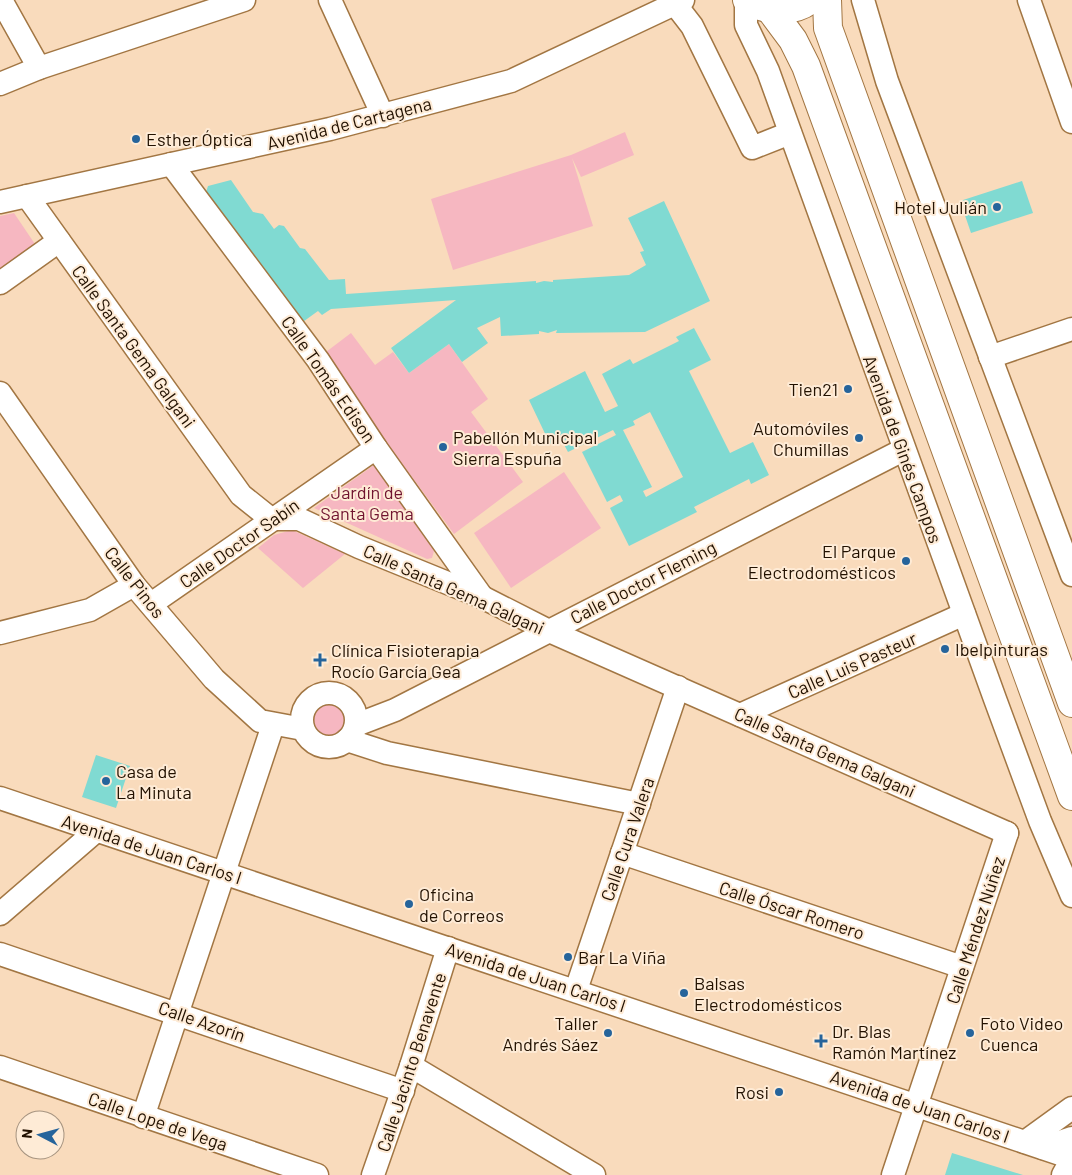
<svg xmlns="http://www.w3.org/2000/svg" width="1072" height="1175" viewBox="0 0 1072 1175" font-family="Barlow,sans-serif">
<rect width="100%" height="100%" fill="#f9dbbc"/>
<g fill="#f6b7c1">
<polygon points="625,132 634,155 581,177 572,158 593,226 453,270 431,199 571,155"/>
<polygon points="14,213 43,256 0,286 0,216"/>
<polygon points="351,333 375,365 393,352 409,373 449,344 488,399 471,412 523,482 454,534 322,355"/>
<polygon points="374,465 434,551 432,558 427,559 314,508"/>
<polygon points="564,472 601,528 511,588 474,533"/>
<polygon points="292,530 345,554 303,588 258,548 274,535"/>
<circle cx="329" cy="719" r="23"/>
</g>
<g fill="#80dad2" fill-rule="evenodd">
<polygon points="231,180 253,212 263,214 274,229 279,225 284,226 300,248 305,249 329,280 345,279 346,294 536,281 536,283 544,281 553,282 553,280 629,275 646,265 640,252 644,251 628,218 664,201 710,301 645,332 556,333 557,330 548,333 539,331 539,334 501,336 500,317 477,328 488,343 462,362 449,344 409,373 391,348 456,300 331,309 322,315 318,311 300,324 205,195 208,186"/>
<polygon points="1022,181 1033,213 971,233 960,201"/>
<path d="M694 328 711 360 689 371 730 453 753 442 769 475 751 484 749 479 694 507 697 512 629 546 610 508 623 501 620 495 607 502 582 452 616 435 613 430 568 452 561 439 550 444 529 400 585 371 605 412 618 406 602 374 630 359 633 364 679 341 676 337ZM650 412 683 477 646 497 643 491 652 487 623 430 635 425 633 421Z"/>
<polygon points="96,755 130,766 116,808 82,797"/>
<polygon points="952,1153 1023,1175 945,1175"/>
</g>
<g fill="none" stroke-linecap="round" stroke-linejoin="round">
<g stroke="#a27643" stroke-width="25">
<g id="minor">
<polyline points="1,0 39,68"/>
<polyline points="330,0 383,116"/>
<polyline points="746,0 746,25 768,71 995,699 1040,821 1072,896"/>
<polyline points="863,0 887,81 1072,575"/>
<polyline points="1029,0 1072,122"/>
<polyline points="675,4 692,26 752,148 790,133"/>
<polyline points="0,84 39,68 244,0"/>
<polyline points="171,164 318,360 376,448 482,597"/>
<polyline points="27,196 241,495 271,519 299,519 359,547 482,597 547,630 1007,833"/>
<polyline points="0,202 330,129 511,81 683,0"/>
<polyline points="0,283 59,241"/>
<polyline points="990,357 1072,329"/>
<polyline points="0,393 134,585 214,679 260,721 303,729"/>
<polyline points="151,604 376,448"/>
<polyline points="0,633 90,610 134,585"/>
<circle cx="329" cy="720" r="27"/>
<polyline points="740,715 964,614"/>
<polyline points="356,725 395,710 903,450"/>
<polyline points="347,740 387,753 639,804"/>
<polyline points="0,798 1072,1158"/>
<polyline points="622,853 962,967"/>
<polyline points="0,914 96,831"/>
<polyline points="0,954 403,1091"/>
<polyline points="576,990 678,687"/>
<polyline points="411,1066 594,1175"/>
<polyline points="0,1067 317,1175"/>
<polyline points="143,1117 273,725"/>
<polyline points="1025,1142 1072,1108"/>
<polyline points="1043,1148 1072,1138"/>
<polyline points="373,1175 411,1066 448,948"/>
<polyline points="893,1175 1007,833"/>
<polyline points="1063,1175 1072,1159"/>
</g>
</g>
<g stroke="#a27643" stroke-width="30">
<g id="major">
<path d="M747 0C766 11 791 14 810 0"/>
<polyline points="827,0 828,28 1072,703"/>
<polyline points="770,9 793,40 806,66 1072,796"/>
</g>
</g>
<use href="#minor" stroke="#fff" stroke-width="22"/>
<use href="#major" stroke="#fff" stroke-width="28"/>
</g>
<g fill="#26649b" stroke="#feebd6" stroke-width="2">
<circle cx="136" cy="139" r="5"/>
<circle cx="997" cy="207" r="5"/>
<circle cx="848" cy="389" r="5"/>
<circle cx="859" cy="438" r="5"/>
<circle cx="443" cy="447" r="5"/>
<circle cx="906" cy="561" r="5"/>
<circle cx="945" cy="649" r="5"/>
<path d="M317.5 652.5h5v5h5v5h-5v5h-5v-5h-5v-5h5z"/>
<circle cx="106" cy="781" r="5"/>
<circle cx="409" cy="904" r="5"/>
<circle cx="568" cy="957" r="5"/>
<circle cx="684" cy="993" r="5"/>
<circle cx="608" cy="1033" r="5"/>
<circle cx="970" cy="1033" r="5"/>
<path d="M818.5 1033.5h5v5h5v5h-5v5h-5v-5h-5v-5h5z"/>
<circle cx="779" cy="1092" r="5"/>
</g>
<g text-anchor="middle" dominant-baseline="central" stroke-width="4" stroke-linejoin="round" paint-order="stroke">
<g font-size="18" fill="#210" stroke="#feebd6">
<text transform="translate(349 123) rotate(-14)">Avenida de Cartagena</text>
<text transform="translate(134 346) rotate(54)">Calle Santa Gema Galgani</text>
<text transform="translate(329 379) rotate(55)">Calle Tomás Edison</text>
<text transform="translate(903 449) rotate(70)">Avenida de Ginés Campos</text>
<text transform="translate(239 543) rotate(-35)">Calle Doctor Sabín</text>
<text transform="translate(135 582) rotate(52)">Calle Pinos</text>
<text transform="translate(643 582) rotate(-27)">Calle Doctor Fleming</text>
<text transform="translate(454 589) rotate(24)">Calle Santa Gema Galgani</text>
<text transform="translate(852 665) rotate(-24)">Calle Luis Pasteur</text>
<text transform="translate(825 752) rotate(24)">Calle Santa Gema Galgani</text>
<text transform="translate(627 839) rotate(-71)">Calle Cura Valera</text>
<text transform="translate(152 849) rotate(18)">Avenida de Juan Carlos I</text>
<text transform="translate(792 910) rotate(18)">Calle Óscar Romero</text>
<text transform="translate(975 930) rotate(-72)">Calle Méndez Núñez</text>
<text transform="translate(536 977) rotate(18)">Avenida de Juan Carlos I</text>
<text transform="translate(202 1021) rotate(19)">Calle Azorín</text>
<text transform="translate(411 1062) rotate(-72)">Calle Jacinto Benavente</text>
<text transform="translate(920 1106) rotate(19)">Avenida de Juan Carlos I</text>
<text transform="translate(158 1121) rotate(19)">Calle Lope de Vega</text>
</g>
<g font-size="18" fill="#210" stroke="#feebd6" text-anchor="start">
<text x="146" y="139">Esther Óptica</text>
<text x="987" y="207" text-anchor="end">Hotel Julián</text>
<text x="838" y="389" text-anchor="end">Tien21</text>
<text x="849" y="428" text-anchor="end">Automóviles<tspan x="849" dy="21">Chumillas</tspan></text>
<text x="453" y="437">Pabellón Municipal<tspan x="453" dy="21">Sierra Espuña</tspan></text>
<text x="896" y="551" text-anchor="end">El Parque<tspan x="896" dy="21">Electrodomésticos</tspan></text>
<text x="955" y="649">Ibelpinturas</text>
<text x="331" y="650">Clínica Fisioterapia<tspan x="331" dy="21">Rocío García Gea</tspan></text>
<text x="116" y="771">Casa de<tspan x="116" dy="21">La Minuta</tspan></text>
<text x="419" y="894">Oficina<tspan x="419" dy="21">de Correos</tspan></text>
<text x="578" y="957">Bar La Viña</text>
<text x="694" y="983">Balsas<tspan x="694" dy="21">Electrodomésticos</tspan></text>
<text x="598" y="1023" text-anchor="end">Taller<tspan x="598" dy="21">Andrés Sáez</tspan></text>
<text x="980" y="1023">Foto Video<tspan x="980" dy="21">Cuenca</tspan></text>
<text x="832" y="1031">Dr. Blas<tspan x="832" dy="21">Ramón Martínez</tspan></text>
<text x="769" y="1092" text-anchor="end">Rosi</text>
</g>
<g font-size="18" fill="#70132f" stroke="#feebd6">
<text x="367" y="492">Jardín de<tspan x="367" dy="21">Santa Gema</tspan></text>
</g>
</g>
<g transform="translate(40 1135) rotate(276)"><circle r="24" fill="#feebd6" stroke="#a69480"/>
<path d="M0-4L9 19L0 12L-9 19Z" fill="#26649b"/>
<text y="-8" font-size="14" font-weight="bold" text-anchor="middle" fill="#221100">N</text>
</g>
</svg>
